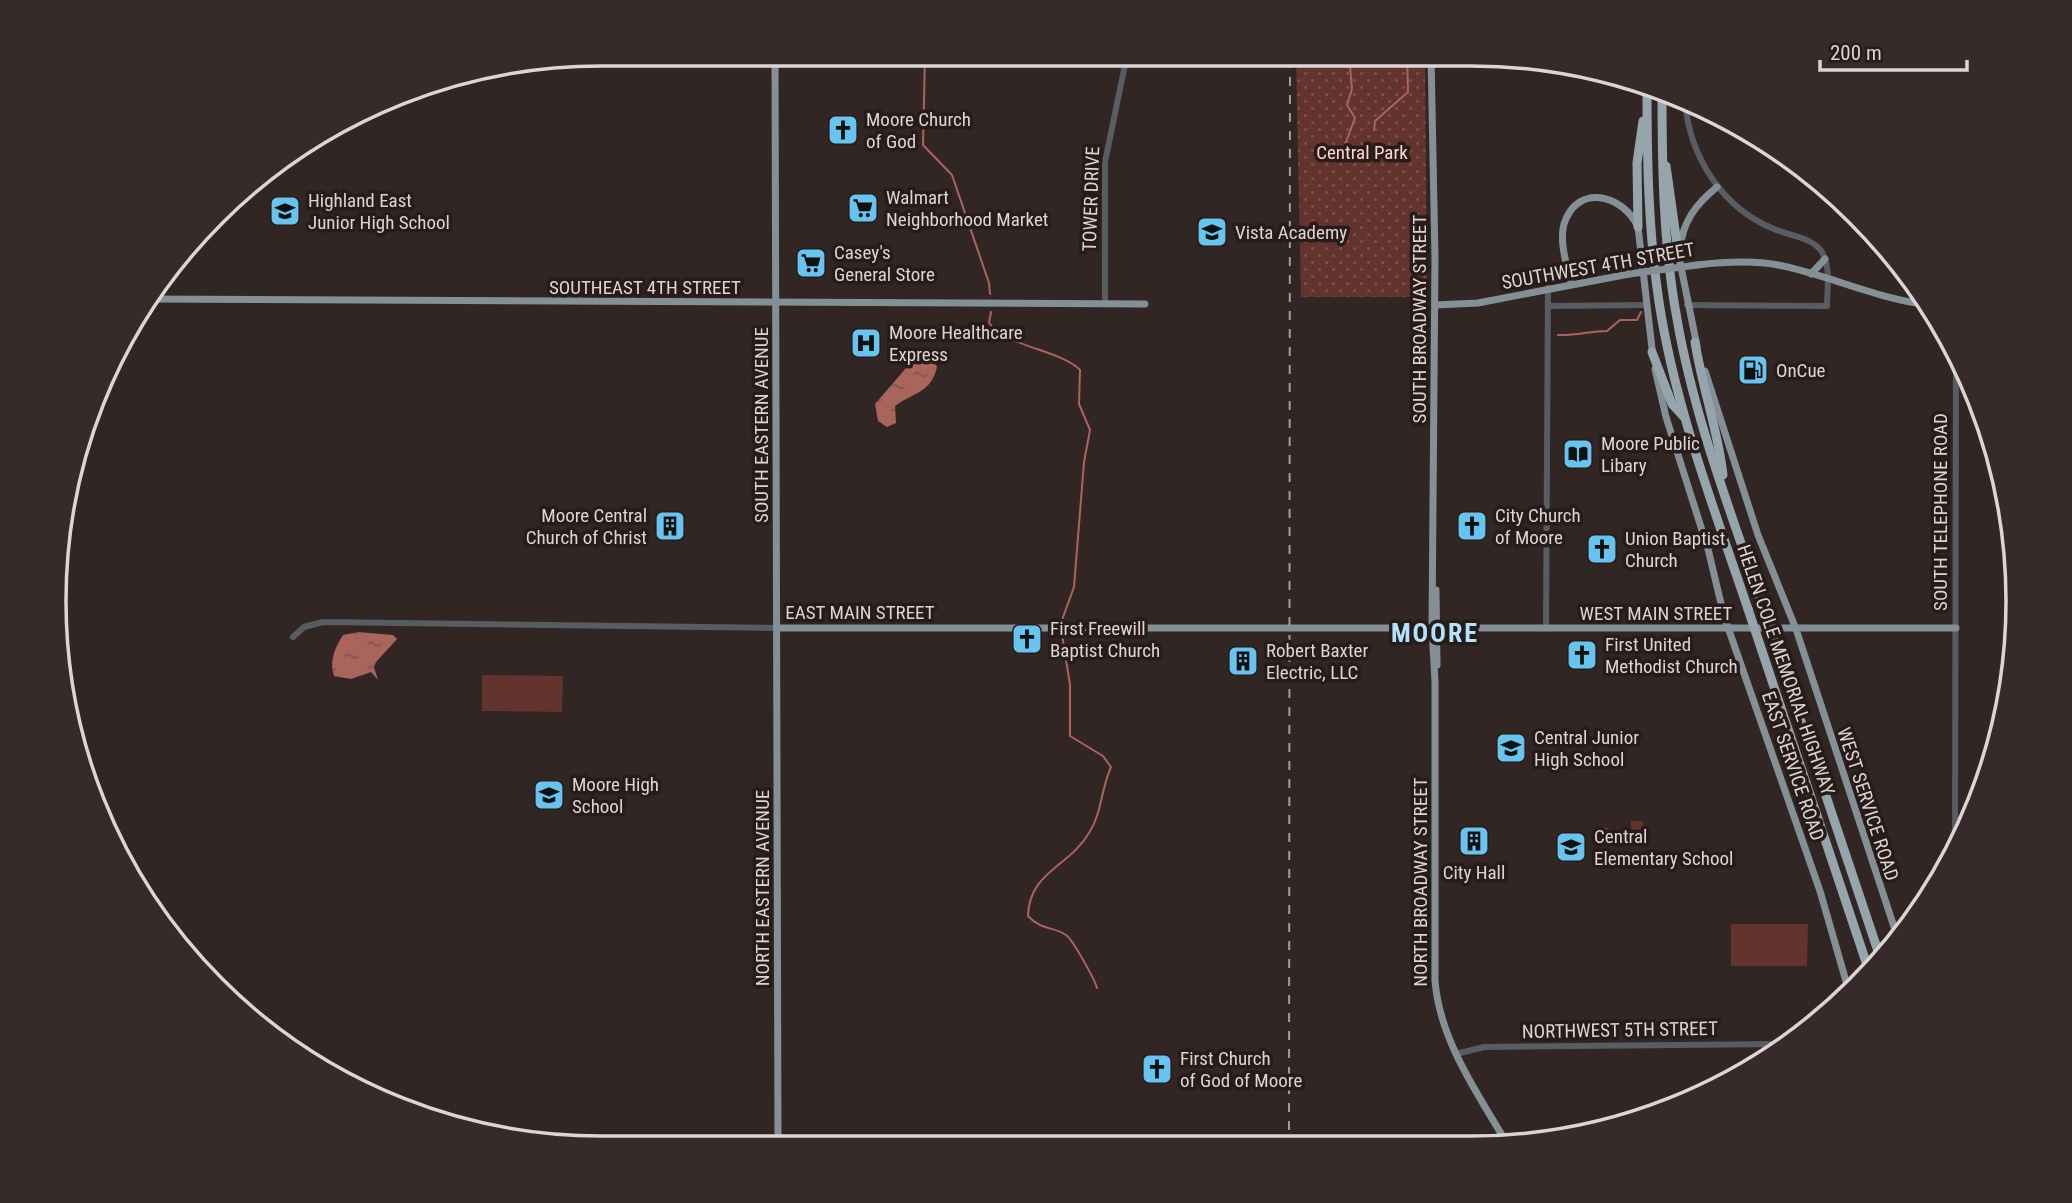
<svg xmlns="http://www.w3.org/2000/svg" width="2072" height="1203" viewBox="0 0 2072 1203" font-family="'Roboto Condensed',sans-serif">
<defs>
<pattern id="park-dots" width="8" height="8" patternUnits="userSpaceOnUse" patternTransform="scale(1.75)"><rect width="8" height="8" fill="#63332e"/><path d="M2 2h.1M6 6h.1" fill="none" stroke="#79504b" stroke-width="1.8" stroke-linecap="round"/></pattern>
<pattern id="water-ripples" width="26" height="14" patternUnits="userSpaceOnUse" patternTransform="scale(1.75)"><rect width="26" height="14" fill="#a9645c"/><path d="M2 4q2-2 4 0t4 0M15 11q2-2 4 0t4 0" fill="none" stroke="#805651"/></pattern>
</defs>
<rect width="100%" height="100%" fill="#322624"/>
<g fill="#63332e">
<polygon points="482,675 563,676 562,712 482,711"/>
<rect x="1631" y="821" width="12" height="20"/>
<polygon points="1731,924 1808,924 1807,966 1731,966"/>
</g>
<g fill="url(#park-dots)">
<polygon points="1296,55 1425,55 1427,291 1423,297 1301,297"/>
<circle cx="1604" cy="835" r="8"/>
</g>
<g fill="url(#water-ripples)">
<path d="M913 360 935 362 937 367C931 393 914 392 895 406L896 423 887 427 878 421 875 404Z"/>
<path d="M358 632 393 635 397 639 376 662 374 667 378 680 371 672 351 679 334 676C329 660 335 648 343 635Z"/>
</g>
<g fill="none" stroke-linecap="round" stroke-linejoin="round">
<g stroke="#a9645c" stroke-width="2">
<polyline points="925,55 923,145 952,175 989,283 990,294"/>
<polyline points="1374,130 1375,121 1408,92 1407,55"/>
<polyline points="1342,153 1355,118 1347,105 1352,89 1349,55"/>
<path d="M991 312 989 323C1007 347 1063 351 1080 370L1079 404 1090 430 1084 462 1074 587 1062 620"/>
<path d="M1558 335C1575 336 1590 331 1607 331L1620 320H1637L1641 312"/>
<path d="M1062 634 1070 685V736L1103 756 1111 767C1101 789 1102 813 1089 833 1069 867 1029 872 1028 916 1042 931 1053 926 1066 935 1073 940 1095 980 1097 988"/>
</g>
<g stroke="#575d60" stroke-width="6">
<path d="M1685 102C1690 157 1722 208 1774 229 1790 236 1812 237 1822 252 1831 267 1827 289 1827 306L1687 305"/>
<polyline points="1105,304 1105,162 1127,55"/>
<polyline points="1548,306 1646,305"/>
<polyline points="1546,628 1548,288"/>
<polyline points="293,637 304,627 323,622 777,628"/>
<polyline points="1955,850 1956,354"/>
<polyline points="1456,1054 1484,1047 1785,1044"/>
</g>
<g stroke="#849096" stroke-width="7">
<polyline points="775,54 778,1148"/>
<path d="M1431 55 1435 258 1432 628 1435 682V981C1440 1042 1479 1095 1509 1147"/>
<path d="M1680 250C1682 222 1696 204 1717 187"/>
<polyline points="1680,262 1697,346"/>
<path d="M1697 265C1723 262 1751 260 1778 265 1829 275 1877 299 1929 305"/>
<polyline points="1811,274 1825,259"/>
<path d="M1571 283C1567 266 1559 242 1564 224 1577 183 1623 194 1638 227L1653 357"/>
<polyline points="146,299 1145,304"/>
<polyline points="1435,305 1478,303 1629,274"/>
<polyline points="1655,369 1666,417 1708,549 1724,616 1820,891 1850,995"/>
<polyline points="1705,371 1758,535 1796,629 1898,939"/>
<polyline points="1436,590 1437,665"/>
<polyline points="777,628 1956,628"/>
</g>
<g stroke="#96a4ab" stroke-width="9">
<path d="M1647 84C1647 157 1648 229 1659 302 1675 407 1714 508 1748 609"/>
<path d="M1662 91C1662 167 1663 243 1677 319 1694 417 1730 510 1762 604"/>
<polyline points="1666,166 1679,258"/>
<polyline points="1638,227 1637,163 1643,121"/>
<path d="M1695 342C1702 387 1718 430 1723 475"/>
<polyline points="1652,352 1672,404 1683,416"/>
<polyline points="1776,647 1881,960"/>
<polyline points="1762,651 1870,974"/>
</g>
<polyline stroke="#a59c9b" stroke-width="2" stroke-dasharray="9 9" stroke-linecap="butt" points="1289,1148 1290,55"/>
<polyline stroke="#849096" stroke-width="7" points="1629,274 1697,265"/>
<g stroke="#96a4ab" stroke-width="9">
<polyline points="1762,604 1776,647"/>
<polyline points="1748,609 1762,651"/>
</g>
</g>
<defs>
<g id="church-square" transform="scale(1.575)"><rect x="-9" y="-9" width="18" height="18" rx="4" fill="#66c4ef" stroke="#281c1b"/><path d="M-1.2-6h2.4v3.5h3.3v2.4h-3.3V6h-2.4V-.1h-3.3v-2.4h3.3Z" fill="#111"/></g>
<g id="supermarket-square" transform="scale(1.575)"><rect x="-9" y="-9" width="18" height="18" rx="4" fill="#66c4ef" stroke="#281c1b"/><path d="M-6-5.5h2.5l.6 2H6L4.5 2H-2.5L-4.4-4H-6ZM-1.5 3.2a1.3 1.3 0 1 0 .1 0ZM3 3.2a1.3 1.3 0 1 0 .1 0Z" fill="#111"/></g>
<g id="school-square" transform="scale(1.575)"><rect x="-9" y="-9" width="18" height="18" rx="4" fill="#66c4ef" stroke="#281c1b"/><path d="M0-5L7-2L0 1L-7-2ZM-4 1L0 2.5L4 1V4Q0 6-4 4Z" fill="#111"/></g>
<g id="hospital-square" transform="scale(1.575)"><rect x="-9" y="-9" width="18" height="18" rx="4" fill="#66c4ef" stroke="#281c1b"/><path d="M-5-5h3v3.5h4V-5h3V5h-3V1.5h-4V5h-3Z" fill="#111"/></g>
<g id="fuel-square" transform="scale(1.575)"><rect x="-9" y="-9" width="18" height="18" rx="4" fill="#66c4ef" stroke="#281c1b"/><path d="M-5.5-6h7V0h2V4h1.3V-2.5L3-4.5l.8-.8L6-3V5H2.5V1h-1V6h-7ZM-4.2-4.7v3.2H.2V-4.7Z" fill="#111"/></g>
<g id="library-square" transform="scale(1.575)"><rect x="-9" y="-9" width="18" height="18" rx="4" fill="#66c4ef" stroke="#281c1b"/><path d="M-6-4Q-3-5.5-.7-3.5V5Q-3 3-6 4ZM6-4Q3-5.5 .7-3.5V5Q3 3 6 4Z" fill="#111"/></g>
<g id="building-square" transform="scale(1.575)"><rect x="-9" y="-9" width="18" height="18" rx="4" fill="#66c4ef" stroke="#281c1b"/><path d="M-4-6H4V6H1V3H-1V6H-4ZM-2.5-4.3h1.7v1.8h-1.7ZM.8-4.3h1.7v1.8H.8ZM-2.5-1h1.7V.8h-1.7ZM.8-1h1.7V.8H.8Z" fill="#111"/></g>
</defs>
<g fill-rule="evenodd">
<use href="#church-square" x="843" y="130"/>
<use href="#supermarket-square" x="863" y="208"/>
<use href="#school-square" x="285" y="211"/>
<use href="#school-square" x="1212" y="232"/>
<use href="#supermarket-square" x="811" y="263"/>
<use href="#hospital-square" x="866" y="343"/>
<use href="#fuel-square" x="1753" y="370"/>
<use href="#library-square" x="1578" y="454"/>
<use href="#building-square" x="670" y="526"/>
<use href="#church-square" x="1472" y="526"/>
<use href="#church-square" x="1602" y="549"/>
<use href="#church-square" x="1027" y="639"/>
<use href="#church-square" x="1582" y="655"/>
<use href="#building-square" x="1243" y="661"/>
<use href="#school-square" x="1511" y="748"/>
<use href="#school-square" x="549" y="795"/>
<use href="#building-square" x="1474" y="841"/>
<use href="#school-square" x="1571" y="847"/>
<use href="#church-square" x="1157" y="1069"/>
</g>
<g text-anchor="middle" dominant-baseline="central" stroke-width="7" stroke-linejoin="round" paint-order="stroke">
<g font-size="19" fill="#ddd5d4" stroke="#281c1b" text-anchor="start">
<text x="866" y="119">Moore Church<tspan x="866" dy="22">of God</tspan></text>
<text x="886" y="197">Walmart<tspan x="886" dy="22">Neighborhood Market</tspan></text>
<text x="308" y="200">Highland East<tspan x="308" dy="22">Junior High School</tspan></text>
<text x="1235" y="232">Vista Academy</text>
<text x="834" y="252">Casey's<tspan x="834" dy="22">General Store</tspan></text>
<text x="889" y="332">Moore Healthcare<tspan x="889" dy="22">Express</tspan></text>
<text x="1776" y="370">OnCue</text>
<text x="1601" y="443">Moore Public<tspan x="1601" dy="22">Libary</tspan></text>
<text x="647" y="515" text-anchor="end">Moore Central<tspan x="647" dy="22">Church of Christ</tspan></text>
<text x="1495" y="515">City Church<tspan x="1495" dy="22">of Moore</tspan></text>
<text x="1625" y="538">Union Baptist<tspan x="1625" dy="22">Church</tspan></text>
<text x="1050" y="628">First Freewill<tspan x="1050" dy="22">Baptist Church</tspan></text>
<text x="1605" y="644">First United<tspan x="1605" dy="22">Methodist Church</tspan></text>
<text x="1266" y="650">Robert Baxter<tspan x="1266" dy="22">Electric, LLC</tspan></text>
<text x="1534" y="737">Central Junior<tspan x="1534" dy="22">High School</tspan></text>
<text x="572" y="784">Moore High<tspan x="572" dy="22">School</tspan></text>
<text x="1594" y="836">Central<tspan x="1594" dy="22">Elementary School</tspan></text>
<text x="1474" y="872" text-anchor="middle">City Hall</text>
<text x="1180" y="1058">First Church<tspan x="1180" dy="22">of God of Moore</tspan></text>
</g>
<g font-size="19" fill="#ffd5cf" stroke="#281c1b">
<text x="1362" y="152">Central Park</text>
</g>
<g font-size="19" fill="#ddd5d4" stroke="#281c1b">
<text transform="translate(1091 199) rotate(-88)">TOWER DRIVE</text>
<text transform="translate(1598 266) rotate(-10)">SOUTHWEST 4TH STREET</text>
<text x="645" y="287">SOUTHEAST 4TH STREET</text>
<text transform="translate(1419 319) rotate(-90)">SOUTH BROADWAY STREET</text>
<text transform="translate(761 425) rotate(-90)">SOUTH EASTERN AVENUE</text>
<text transform="translate(1940 512) rotate(-90)">SOUTH TELEPHONE ROAD</text>
<text x="860" y="612">EAST MAIN STREET</text>
<text x="1656" y="613">WEST MAIN STREET</text>
<text transform="translate(1786 670) rotate(71)">HELEN COLE MEMORIAL HIGHWAY</text>
<text transform="translate(1793 766) rotate(71)">EAST SERVICE ROAD</text>
<text transform="translate(1868 804) rotate(72)">WEST SERVICE ROAD</text>
<text transform="translate(1420 882) rotate(-90)">NORTH BROADWAY STREET</text>
<text transform="translate(762 888) rotate(-90)">NORTH EASTERN AVENUE</text>
<text transform="translate(1620 1030) rotate(-1)">NORTHWEST 5TH STREET</text>
</g>
<g font-size="26" font-weight="bold" letter-spacing="2" fill="#b3e3fb" stroke="#281c1b">
<text x="1435" y="633">MOORE</text>
</g>
</g>
<path d="M0 0H2072V1203H0ZM601 66H1471A535 535 0 0 1 2006 601V601A535 535 0 0 1 1471 1136H601A535 535 0 0 1 66 601V601A535 535 0 0 1 601 66Z" fill="#362b2a" fill-rule="evenodd"/>
<path fill="none" stroke="#ddd5d4" stroke-width="3.5" d="M601 66H1471A535 535 0 0 1 2006 601V601A535 535 0 0 1 1471 1136H601A535 535 0 0 1 66 601V601A535 535 0 0 1 601 66Z"/>
<path d="M1820 60v10h147v-10" fill="none" stroke="#ddd5d4" stroke-width="3.5"/>
<text x="1830" y="60" font-size="21" fill="#ddd5d4" stroke="#281c1b" stroke-width="5" paint-order="stroke">200 m</text>
</svg>
